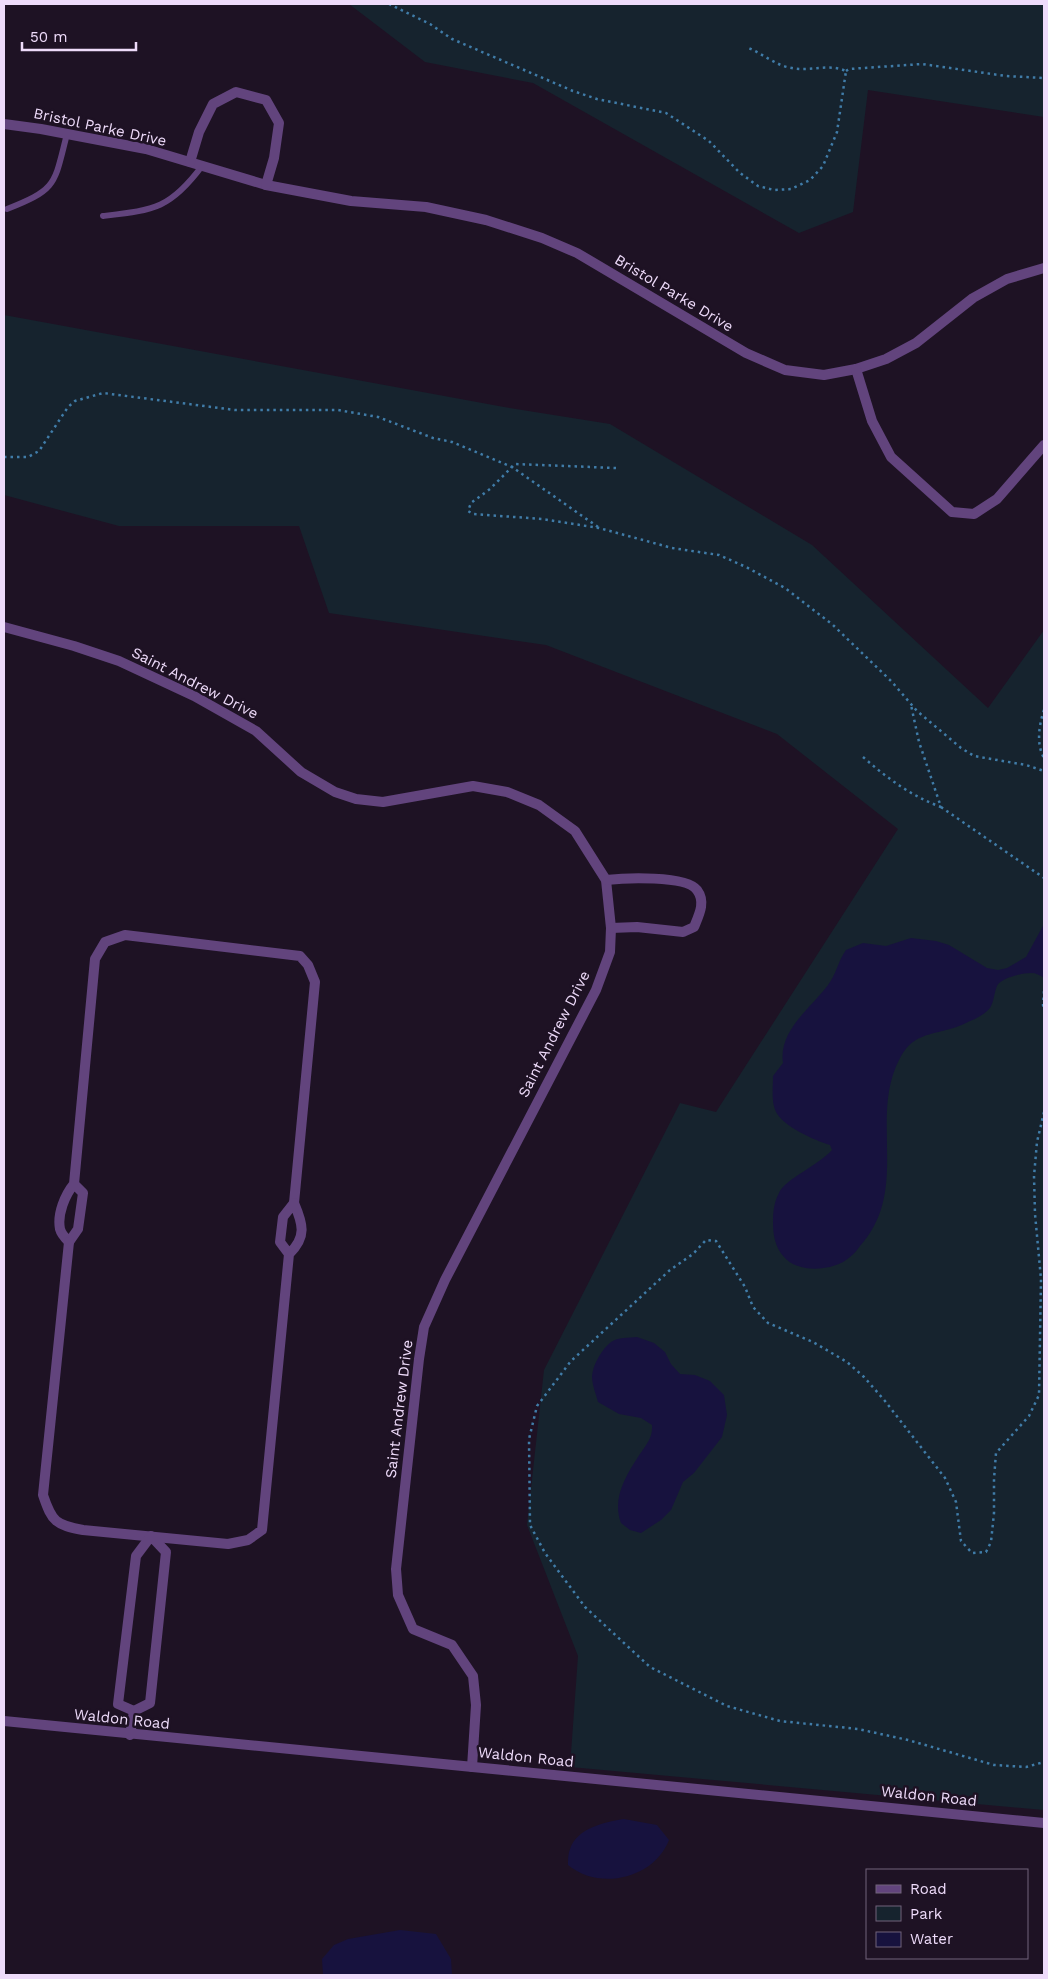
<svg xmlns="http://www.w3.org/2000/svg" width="1048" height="1979" viewBox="0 0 1048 1979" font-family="'Work Sans',sans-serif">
<rect width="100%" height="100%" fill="#1e1224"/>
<g fill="#16232e">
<polygon points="349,4 1044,4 1044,117 868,90 853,212 799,233 533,83 425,62"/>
<polygon points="4,315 504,407 610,424 812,545 988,708 1044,630 1044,1810 570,1767 578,1656 527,1525 544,1370 680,1103 716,1112 898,829 777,734 546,645 329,613 299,526 119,526 4,495"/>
</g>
<g fill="#17123e">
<path d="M1044 924V978C1040 975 1036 973 1031 973 1022 973 1001 978 997 986 994 993 994 1002 990 1008 986 1013 980 1016 975 1019 967 1022 959 1027 950 1029 929 1035 912 1035 900 1058 868 1118 911 1189 860 1246 857 1250 854 1254 850 1257 835 1271 798 1274 784 1257 775 1247 773 1235 773 1222 773 1212 774 1202 779 1193 785 1179 819 1165 832 1150L830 1145C814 1140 784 1127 776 1112 771 1102 773 1087 773 1076L783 1063C778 1031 811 1008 828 985 836 975 838 961 846 950L863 943 886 946 911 938 936 941 949 945 987 968 998 970 1007 968 1026 957Z"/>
<path d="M637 1337 654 1343 665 1352 671 1364 680 1374 695 1375 710 1381 724 1395 727 1415 722 1437 694 1473 683 1482 671 1510 661 1520 641 1533 630 1530 621 1523C612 1499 625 1477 638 1457 645 1446 653 1439 652 1425L641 1418 619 1414 598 1402C596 1394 592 1385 592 1376 593 1364 602 1349 611 1342 618 1337 629 1338 637 1337Z"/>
<path d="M624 1819 657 1825 669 1840C654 1879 599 1891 568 1865 568 1861 568 1854 570 1849 577 1828 605 1822 624 1819Z"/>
<polygon points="400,1930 436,1934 451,1959 452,1975 323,1975 322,1959 334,1945 348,1939"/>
</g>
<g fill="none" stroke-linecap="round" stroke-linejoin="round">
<g stroke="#407ca8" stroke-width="2.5" stroke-dasharray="2.5 4" stroke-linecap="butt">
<path d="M389 4 430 24 452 39 573 91 597 99 666 113 709 141 740 173 758 186 774 190 791 189 810 180 823 166 837 132 846 71C829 63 810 72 792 68 776 66 762 53 746 47"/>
<polyline points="846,71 849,69 922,64 1006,76 1044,78"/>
<polyline points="4,457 28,457 39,451 68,407 75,401 103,393 235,410 338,410 378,417 433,438 452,442 512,467 598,527"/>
<polyline points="616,468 515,464 490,489 471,503 468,511 473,514 542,519 599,528 672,548 719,555 746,567 785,588 833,625 892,682 917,711 961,748 974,756 1026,765 1044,771"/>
<path d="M1044 710C1039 725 1036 744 1044 758"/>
<path d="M863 757C887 778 911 796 941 807L919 742 911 705"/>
<polyline points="941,807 1044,878"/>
<polyline points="1044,991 1043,1005 1044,1010"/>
<polyline points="1044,1112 1037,1142 1034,1176 1035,1214 1041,1279 1039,1395 1029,1416 996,1453 994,1479 994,1513 991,1542 986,1552 972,1553 961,1541 956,1502 945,1478 885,1401 864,1377 847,1362 813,1342 768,1323 753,1307 745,1287 716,1241 706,1240 693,1254 670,1270 571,1361 537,1406 529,1439 530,1525 545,1553 585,1607 650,1667 727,1706 780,1721 858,1729 908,1740 994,1765 1026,1767 1044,1762"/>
</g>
<g stroke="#62447d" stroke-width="6">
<path d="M7 209C58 189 54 184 67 134"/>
<path d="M103 216C154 210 170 209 202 166"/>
</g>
<g stroke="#62447d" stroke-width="10">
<polyline points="4,124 41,129 146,149 266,185 351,201 426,207 486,220 542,238 577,253 746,353 785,370 824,375 856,369 886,359 916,343 973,298 1007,279 1044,268"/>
<polyline points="190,162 199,132 213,104 236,92 266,100 279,123 274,158 266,185"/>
<polyline points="856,369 872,421 891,457 952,512 974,514 997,499 1044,445"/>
<polyline points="4,627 74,646 119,661 194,696 256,731 301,772 335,792 356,799 383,802 473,786 507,792 539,805 575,831 606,880 611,928 610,952 596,990 445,1280 424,1327 419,1359 396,1569 398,1595 413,1629 452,1645 473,1676 476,1705 472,1767"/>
<path d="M606 880C624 878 686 875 697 890 706 902 699 915 694 927L683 932 637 927 611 928"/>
<path d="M74 1184 83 1193 78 1229 69 1242C66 1239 61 1233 60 1229 57 1214 65 1195 74 1184L95 959 105 942 125 935 300 956 308 965 315 982 294 1203"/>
<path d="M69 1242 43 1495C52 1522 56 1525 83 1530L228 1544 248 1540 262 1530 289 1254C307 1237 303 1224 294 1203L283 1217 280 1242 289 1254"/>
<polygon points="151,1536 166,1552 150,1703 134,1711 118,1704 136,1556"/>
<polyline points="130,1735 134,1711"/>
</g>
<polyline stroke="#62447d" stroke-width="10" points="4,1721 1044,1823"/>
</g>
<g text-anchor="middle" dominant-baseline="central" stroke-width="5" stroke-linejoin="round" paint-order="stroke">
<g font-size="15" fill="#eedbfa" stroke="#1e1224">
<text transform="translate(100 127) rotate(12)">Bristol Parke Drive</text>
<text transform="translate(674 293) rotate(31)">Bristol Parke Drive</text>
<text transform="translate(195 683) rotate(27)">Saint Andrew Drive</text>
<text transform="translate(554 1034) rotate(-63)">Saint Andrew Drive</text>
<text transform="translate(399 1409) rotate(-83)">Saint Andrew Drive</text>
<text transform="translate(122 1719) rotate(6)">Waldon Road</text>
<text transform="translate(526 1757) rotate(6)">Waldon Road</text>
<text transform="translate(929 1796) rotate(6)">Waldon Road</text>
</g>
</g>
<rect width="1048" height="1979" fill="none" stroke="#eedbfa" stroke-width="10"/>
<rect x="866" y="1869" width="162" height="90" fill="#1e1224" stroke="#71627a"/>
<rect x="876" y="1885" width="25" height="8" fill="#62447d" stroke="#71627a"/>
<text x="910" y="1894" font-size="15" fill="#eedbfa">Road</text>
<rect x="876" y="1906" width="25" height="15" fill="#16232e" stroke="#71627a"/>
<text x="910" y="1919" font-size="15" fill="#eedbfa">Park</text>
<rect x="876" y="1932" width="25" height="15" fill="#17123e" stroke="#71627a"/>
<text x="910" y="1944" font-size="15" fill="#eedbfa">Water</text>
<path d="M22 42v8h114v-8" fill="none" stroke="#eedbfa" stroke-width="2.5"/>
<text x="30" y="42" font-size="15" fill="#eedbfa" stroke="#1e1224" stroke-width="4" paint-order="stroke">50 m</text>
</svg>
